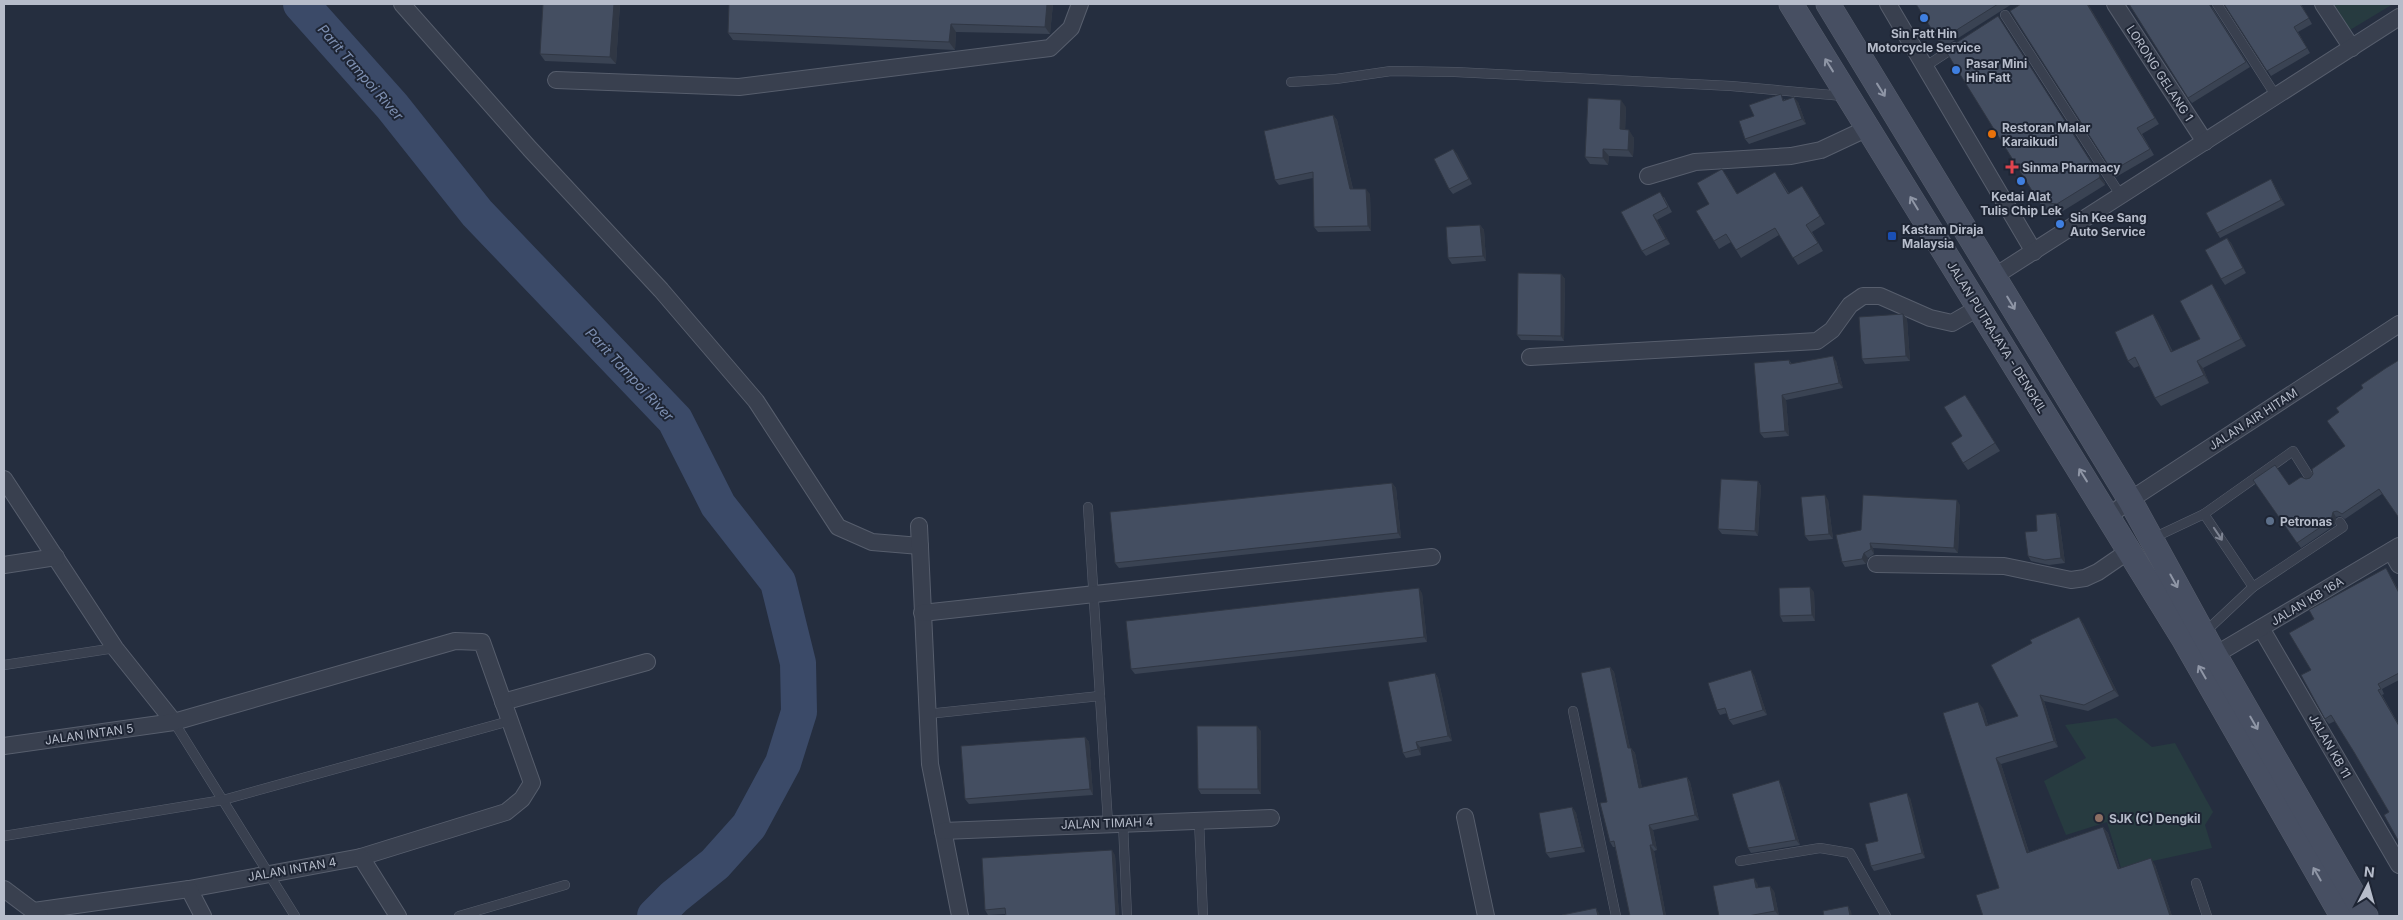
<svg xmlns="http://www.w3.org/2000/svg" width="2403" height="920" viewBox="0 0 2403 920" font-family="Inter,sans-serif">
<rect width="100%" height="100%" fill="#252e3f"/>
<g fill="#273b40">
<polygon points="2334,4 2393,4 2350,30"/>
<polygon points="2116,718 2152,747 2175,743 2213,812 2205,825 2212,848 2121,868 2107,822 2066,835 2044,781 2086,758 2065,725"/>
</g>
<g fill="none" stroke-linecap="round" stroke-linejoin="round">
<polyline stroke="#3b4a68" stroke-width="36" points="301,4 392,106 477,213 675,420 718,505 778,582 798,663 799,712 783,763 749,826 715,864 674,897 655,916"/>
<g stroke="#575e6d" stroke-width="10">
<g id="lane">
<polyline points="2217,4 2276,96"/>
<polyline points="2005,15 2121,196"/>
<polyline points="1926,66 1955,47"/>
<polyline points="1291,82 1336,79 1391,71 1455,72 1731,86 1843,96"/>
<polyline points="1088,507 1108,823"/>
<polyline points="2204,514 2293,451 2310,478"/>
<polyline points="2151,539 2204,514 2253,587 2204,633"/>
<polyline points="2253,587 2343,527 2340,522"/>
<polyline points="4,665 115,648"/>
<polyline points="1573,711 1616,916"/>
<polyline points="927,714 1100,696"/>
<polyline points="174,722 295,916"/>
<polyline points="1199,820 1203,916"/>
<polyline points="1123,823 1127,916"/>
<polyline points="4,836 223,800 509,721"/>
<polyline points="1740,861 1820,848 1850,853 1886,916"/>
<polyline points="2196,883 2207,916"/>
<polyline points="459,916 565,885"/>
</g>
</g>
<g stroke="#575e6d" stroke-width="18">
<g id="street">
<polyline points="402,4 530,149 661,290 756,401 838,527 872,542 920,546"/>
<polyline points="1888,4 2034,252"/>
<polyline points="2115,4 2205,142"/>
<polyline points="2323,4 2352,48"/>
<polyline points="556,80 739,87 1050,48 1071,28 1080,4"/>
<polyline points="1648,176 1695,162 1791,156 1821,150 1868,128"/>
<polyline points="1995,276 2399,17"/>
<polyline points="1530,357 1817,341 1832,330 1850,305 1863,296 1880,296 1930,318 1952,323 1978,308"/>
<polyline points="4,479 115,648 174,722"/>
<polyline points="2109,516 2130,500 2399,324"/>
<polyline points="919,526 930,764 960,916"/>
<polyline points="2391,551 2399,565"/>
<polyline points="1876,564 2004,566 2071,580 2085,578 2098,572 2130,550"/>
<polyline points="4,565 56,557"/>
<polyline points="922,613 1432,557"/>
<polyline points="2261,628 2399,865"/>
<polyline points="2215,655 2399,546"/>
<polyline points="503,702 647,662"/>
<polyline points="4,746 174,722 455,641 482,642 532,783 522,799 506,812 361,857 189,889 34,911"/>
<polyline points="1465,817 1486,916"/>
<polyline points="943,831 1271,818"/>
<polyline points="361,857 398,916"/>
<polyline points="4,889 40,916"/>
<polyline points="189,889 203,916"/>
</g>
</g>
<g stroke="#575e6d" stroke-width="25">
<g id="secondary">
<polyline points="1791,4 2184,640 2342,916"/>
<polyline points="1828,4 2130,500 2215,655 2366,916"/>
</g>
</g>
<use href="#lane" stroke="#39404f" stroke-width="9"/>
<use href="#street" stroke="#39404f" stroke-width="16"/>
<use href="#secondary" stroke="#474f62" stroke-width="24"/>
</g>
<g fill="#3a4353">
<polygon points="620,4 616,64 545,61 540,54"/>
<polygon points="1053,4 1050,34 956,32 955,50 733,40 728,33"/>
<polygon points="1916,4 2012,4 1944,47"/>
<polygon points="2088,4 2159,124 2142,134 2154,155 2116,177 2112,171"/>
<polygon points="2224,4 2301,4 2312,24 2298,32 2310,53 2271,76"/>
<polygon points="2212,7 2250,67 2192,103 2188,98"/>
<polygon points="2003,24 2105,183 2105,185 2063,211 2044,209 2039,202"/>
<polygon points="1785,99 1785,100 1798,102 1806,124 1749,144 1745,139 1754,116"/>
<polygon points="1626,107 1625,130 1634,138 1633,157 1609,156 1608,165 1590,164 1585,157"/>
<polygon points="1333,115 1337,120 1353,189 1370,194 1371,231 1318,232 1314,227 1313,178 1279,185 1275,180"/>
<polygon points="1453,149 1457,154 1472,184 1453,194 1449,189"/>
<polygon points="1727,176 1737,194 1780,179 1789,193 1807,193 1825,224 1812,232 1823,251 1798,265 1779,235 1741,258 1731,242 1719,249 1714,241 1709,204"/>
<polygon points="2271,179 2285,205 2220,238 2217,233"/>
<polygon points="1664,197 1672,212 1657,220 1670,244 1646,256 1642,251 1621,212"/>
<polygon points="1480,225 1484,230 1486,261 1452,264 1448,258"/>
<polygon points="2227,238 2231,243 2246,273 2225,285 2221,279"/>
<polygon points="1561,274 1565,279 1564,341 1521,340 1517,335"/>
<polygon points="2212,284 2217,292 2246,346 2203,368 2209,383 2161,406 2155,398 2139,366 2134,368 2128,361 2153,314 2158,322 2173,352 2200,339"/>
<polygon points="1903,314 1907,319 1910,361 1865,364 1862,359"/>
<polygon points="1789,360 1792,364 1836,361 1843,388 1786,400 1789,436 1764,438 1760,433"/>
<polygon points="2386,368 2382,494 2345,519 2340,516 2336,517 2335,525 2301,548 2253,480 2289,485 2310,478 2345,446 2339,412 2363,388"/>
<polygon points="1965,395 2000,451 1968,470 1963,463 1962,436"/>
<polygon points="1758,481 1761,486 1758,536 1722,534 1718,529"/>
<polygon points="1392,483 1396,488 1401,538 1119,568 1115,563"/>
<polygon points="1828,500 1833,539 1809,541 1805,536"/>
<polygon points="1960,505 1958,553 1873,548 1874,554 1868,558 1866,564 1845,567 1842,562 1861,530"/>
<polygon points="2056,513 2059,518 2065,563 2049,565 2031,561 2028,556 2037,531"/>
<polygon points="2386,568 2399,591 2399,680 2382,689 2384,694 2382,695 2399,725 2399,842 2389,812 2354,752 2335,721 2329,724 2325,719 2311,670 2314,619"/>
<polygon points="1814,592 1815,621 1783,622 1780,616"/>
<polygon points="1422,593 1427,642 1135,674 1131,669"/>
<polygon points="2083,623 2119,696 2088,711 2044,701 2058,747 2001,764 2029,852 2103,827 2108,833 2120,869 2155,865 2172,916 1983,916 1999,888 1983,708 1988,725 2018,716"/>
<polygon points="1610,667 1614,672 1630,748 1631,748 1635,753 1642,788 1687,777 1690,782 1699,820 1653,830 1657,850 1654,851 1666,916 1630,916 1615,847 1613,847 1610,842 1607,802"/>
<polygon points="1435,673 1438,678 1452,741 1420,747 1421,755 1406,758 1403,753"/>
<polygon points="1754,675 1767,715 1733,725 1729,720 1727,713 1720,715 1717,710"/>
<polygon points="1261,731 1261,794 1201,794 1198,789"/>
<polygon points="1085,737 1089,742 1093,795 969,804 965,799"/>
<polygon points="1782,786 1800,845 1751,853 1748,848"/>
<polygon points="1910,798 1925,858 1874,871 1871,866 1878,841"/>
<polygon points="1572,807 1576,813 1585,852 1550,858 1546,853"/>
<polygon points="1115,855 1119,916 1006,916 1005,914 988,915 985,910"/>
<polygon points="1757,883 1758,888 1774,891 1779,916 1719,916"/>
</g>
<g fill="#303744">
<polygon points="614,4 620,4 616,64 610,57"/>
<polygon points="1047,4 1053,4 1050,34 1045,27"/>
<polygon points="2087,4 2088,4 2159,124 2155,118"/>
<polygon points="951,24 956,32 955,50 949,42"/>
<polygon points="2003,24 2105,183 2105,185 2099,178"/>
<polygon points="1794,97 1798,102 1806,124 1802,119"/>
<polygon points="1621,100 1626,107 1625,137 1620,129"/>
<polygon points="1333,115 1337,120 1354,194 1350,189"/>
<polygon points="1629,130 1634,138 1633,157 1628,150"/>
<polygon points="1453,149 1457,154 1472,184 1469,179"/>
<polygon points="1603,149 1609,156 1608,165 1603,158"/>
<polygon points="1722,169 1727,176 1742,202 1737,194"/>
<polygon points="2271,179 2274,185 2285,205 2281,200"/>
<polygon points="1802,186 1807,193 1825,224 1820,216"/>
<polygon points="1366,189 1370,194 1371,231 1368,226"/>
<polygon points="1653,215 1657,220 1670,244 1666,239"/>
<polygon points="1480,225 1484,230 1486,261 1483,256"/>
<polygon points="2227,238 2231,243 2246,273 2243,268"/>
<polygon points="1561,274 1565,279 1564,341 1561,336"/>
<polygon points="2212,284 2217,292 2246,346 2241,339"/>
<polygon points="1903,314 1907,319 1910,361 1906,356"/>
<polygon points="2153,314 2158,322 2176,360 2171,352"/>
<polygon points="1833,356 1836,361 1843,388 1839,383"/>
<polygon points="2197,361 2203,368 2209,383 2204,375"/>
<polygon points="1782,395 1786,400 1789,436 1785,431"/>
<polygon points="1758,481 1761,486 1758,536 1755,531"/>
<polygon points="1392,483 1396,488 1401,538 1398,533"/>
<polygon points="1825,495 1828,500 1833,539 1829,534"/>
<polygon points="1957,500 1960,505 1958,553 1954,548"/>
<polygon points="2333,512 2336,517 2335,525 2331,520"/>
<polygon points="2056,513 2059,518 2065,563 2061,558"/>
<polygon points="1870,543 1873,548 1874,554 1871,549"/>
<polygon points="1864,553 1868,558 1866,564 1862,559"/>
<polygon points="2386,568 2399,591 2399,593"/>
<polygon points="1810,587 1814,592 1815,621 1812,615"/>
<polygon points="1419,588 1422,593 1427,642 1424,637"/>
<polygon points="2079,617 2083,623 2119,696 2114,690"/>
<polygon points="1610,667 1614,672 1631,753 1628,748"/>
<polygon points="1751,670 1754,675 1767,715 1763,710"/>
<polygon points="1435,673 1438,678 1452,741 1448,736"/>
<polygon points="2040,695 2044,701 2058,747 2054,741"/>
<polygon points="1978,702 1983,708 1990,732 1986,726"/>
<polygon points="1257,726 1261,731 1261,794 1258,789"/>
<polygon points="1085,737 1089,742 1093,795 1090,789"/>
<polygon points="1416,742 1420,747 1421,755 1418,749"/>
<polygon points="1631,748 1635,753 1643,793 1639,788"/>
<polygon points="1996,758 2001,764 2031,859 2027,853"/>
<polygon points="1687,777 1690,782 1699,820 1695,815"/>
<polygon points="1779,780 1782,786 1800,845 1796,840"/>
<polygon points="1907,793 1910,798 1925,858 1922,853"/>
<polygon points="1572,807 1576,813 1585,852 1582,847"/>
<polygon points="1649,825 1653,830 1657,850 1653,845"/>
<polygon points="2103,827 2108,833 2122,875 2118,869"/>
<polygon points="1650,845 1654,851 1666,916 1664,916"/>
<polygon points="1112,850 1115,855 1119,916 1116,916"/>
<polygon points="2151,858 2155,865 2172,916 2170,916"/>
<polygon points="1754,878 1757,883 1760,894 1756,888"/>
<polygon points="1770,886 1774,891 1779,916 1775,911"/>
<polygon points="1848,906 1851,911 1852,916 1850,916"/>
<polygon points="1596,908 1599,913 1600,916 1598,916"/>
</g>
<g fill="#444e61" stroke="#303744">
<polygon points="543,4 614,4 610,57 540,54"/>
<polygon points="729,4 1047,4 1045,27 951,24 949,42 728,33"/>
<polygon points="1916,4 1998,4 1939,41"/>
<polygon points="2021,4 2087,4 2155,118 2137,128 2150,149 2112,171 2010,11"/>
<polygon points="2129,4 2209,4 2246,62 2188,98"/>
<polygon points="2224,4 2300,4 2309,18 2294,27 2307,48 2267,71"/>
<polygon points="1998,16 2100,176 2099,178 2057,204 2039,202 1945,50"/>
<polygon points="1781,94 1783,101 1794,97 1802,119 1745,139 1739,121 1754,116 1749,105"/>
<polygon points="1588,98 1621,100 1620,129 1629,130 1628,150 1603,149 1603,158 1585,157"/>
<polygon points="1333,115 1350,189 1366,189 1368,226 1314,227 1313,172 1275,180 1264,131"/>
<polygon points="1453,149 1469,179 1449,189 1434,159"/>
<polygon points="1722,169 1737,194 1775,172 1788,194 1802,186 1820,216 1806,225 1818,243 1793,258 1775,228 1736,250 1726,234 1714,241 1696,211 1709,204 1697,183"/>
<polygon points="2271,179 2281,200 2217,233 2206,213"/>
<polygon points="1660,192 1668,207 1653,215 1666,239 1642,251 1621,212"/>
<polygon points="1480,225 1483,256 1448,258 1446,227"/>
<polygon points="2227,238 2243,268 2221,279 2205,250"/>
<polygon points="1518,273 1561,274 1561,336 1517,335"/>
<polygon points="2212,284 2241,339 2197,361 2204,375 2155,398 2135,357 2128,361 2115,332 2153,314 2171,352 2200,339 2180,301"/>
<polygon points="1903,314 1906,356 1862,359 1859,317"/>
<polygon points="1833,356 1839,383 1782,395 1785,431 1760,433 1754,363 1789,360 1790,364"/>
<polygon points="2399,360 2399,518 2379,489 2342,514 2337,511 2333,512 2331,520 2297,543 2253,480 2275,465 2289,485 2301,477 2306,479 2310,478 2313,474 2312,469 2345,446 2327,421 2339,412 2336,408 2363,388 2361,385 2386,368"/>
<polygon points="1965,395 1995,443 1963,463 1951,443 1962,436 1944,407"/>
<polygon points="1721,479 1758,481 1755,531 1718,529"/>
<polygon points="1392,483 1398,533 1115,563 1110,512"/>
<polygon points="1825,495 1829,534 1805,536 1801,497"/>
<polygon points="1863,495 1957,500 1954,548 1870,543 1871,549 1864,553 1862,559 1842,562 1836,535 1861,530"/>
<polygon points="2056,513 2061,558 2045,560 2028,556 2025,532 2037,531 2036,515"/>
<polygon points="2386,568 2399,593 2399,673 2378,684 2381,689 2378,690 2399,726 2399,842 2384,815 2389,812 2354,752 2331,715 2325,719 2301,675 2311,670 2289,633 2314,619 2309,610"/>
<polygon points="1810,587 1812,615 1780,616 1779,588"/>
<polygon points="1419,588 1424,637 1131,669 1126,621"/>
<polygon points="2079,617 2114,690 2084,705 2040,695 2054,741 1996,758 2027,853 2103,827 2118,869 2151,858 2170,916 1983,916 1976,895 1999,888 1943,713 1978,702 1986,726 2018,716 1991,665 2032,643 2030,640"/>
<polygon points="1610,667 1628,748 1631,748 1639,788 1687,777 1695,815 1649,825 1653,845 1650,845 1664,916 1630,916 1614,841 1610,842 1600,803 1607,802 1581,673"/>
<polygon points="1751,670 1763,710 1729,720 1725,708 1717,710 1708,683"/>
<polygon points="1435,673 1448,736 1416,742 1418,749 1403,753 1388,682"/>
<polygon points="1197,726 1257,726 1258,789 1198,789"/>
<polygon points="1085,737 1090,789 965,799 961,746"/>
<polygon points="1779,780 1796,840 1748,848 1732,794"/>
<polygon points="1907,793 1922,853 1871,866 1865,844 1878,841 1869,803"/>
<polygon points="1572,807 1582,847 1546,853 1539,813"/>
<polygon points="1112,850 1116,916 1006,916 1005,908 985,910 982,858"/>
<polygon points="1754,878 1756,888 1770,886 1775,911 1748,916 1719,916 1713,886"/>
<polygon points="1848,906 1850,916 1824,916 1823,911"/>
<polygon points="1596,908 1598,916 1562,916 1562,915"/>
</g>
<defs><path id="oneway-shaft" d="M-6 0H5M1.5-3L5.5 0L1.5 3" fill="none" stroke-width="1.6" stroke-linecap="round" stroke-linejoin="round" transform="scale(1.25)"/></defs>
<g stroke="#8f96a6">
<use href="#oneway-shaft" transform="translate(1829 65) rotate(-122)"/>
<use href="#oneway-shaft" transform="translate(1881 90) rotate(58)"/>
<use href="#oneway-shaft" transform="translate(1914 203) rotate(-121)"/>
<use href="#oneway-shaft" transform="translate(2011 303) rotate(59)"/>
<use href="#oneway-shaft" transform="translate(2083 475) rotate(-122)"/>
<use href="#oneway-shaft" transform="translate(2174 581) rotate(61)"/>
<use href="#oneway-shaft" transform="translate(2202 672) rotate(-120)"/>
<use href="#oneway-shaft" transform="translate(2254 723) rotate(60)"/>
<use href="#oneway-shaft" transform="translate(2317 874) rotate(-120)"/>
</g>
<use stroke="#7e8493" href="#oneway-shaft" transform="translate(2218 534) rotate(56)"/>
<g fill="#3f7fe0" stroke="#1e2534" stroke-width="2">
<circle cx="1924" cy="18" r="5"/>
<circle cx="1956" cy="70" r="5"/>
<circle cx="2021" cy="181" r="5"/>
<circle cx="2060" cy="224" r="5"/>
</g>
<circle fill="#e8710a" stroke="#1e2534" stroke-width="2" cx="1992" cy="134" r="5"/>
<path fill="#e0444e" stroke="#1e2534" stroke-width="2" d="M2009.5 159.5h5v5h5v5h-5v5h-5v-5h-5v-5h5z"/>
<rect fill="#1a4fb4" stroke="#1e2534" stroke-width="2" x="1887" y="231" width="10" height="10" rx="2.5"/>
<circle fill="#5c6f8a" stroke="#1e2534" stroke-width="2" cx="2270" cy="521" r="5"/>
<circle fill="#8d6e63" stroke="#1e2534" stroke-width="2" cx="2099" cy="818" r="5"/>
<g text-anchor="middle" dominant-baseline="central" stroke-width="4" stroke-linejoin="round" paint-order="stroke">
<g font-size="12" font-weight="bold" fill="#b6bcca" stroke="#1e2534" text-anchor="start">
<text x="1924" y="33" text-anchor="middle">Sin Fatt Hin<tspan x="1924" dy="14">Motorcycle Service</tspan></text>
<text x="1966" y="63">Pasar Mini<tspan x="1966" dy="14">Hin Fatt</tspan></text>
<text x="2002" y="127">Restoran Malar<tspan x="2002" dy="14">Karaikudi</tspan></text>
<text x="2022" y="167">Sinma Pharmacy</text>
<text x="2021" y="196" text-anchor="middle">Kedai Alat<tspan x="2021" dy="14">Tulis Chip Lek</tspan></text>
<text x="2070" y="217">Sin Kee Sang<tspan x="2070" dy="14">Auto Service</tspan></text>
<text x="1902" y="229">Kastam Diraja<tspan x="1902" dy="14">Malaysia</tspan></text>
<text x="2280" y="521">Petronas</text>
<text x="2109" y="818">SJK (C) Dengkil</text>
</g>
<g font-size="12" fill="#b6bcca" stroke="#1e2534">
<text transform="translate(2160 73) rotate(57)">LORONG GELANG 1</text>
<text transform="translate(1997 337) rotate(58)">JALAN PUTRAJAYA - DENGKIL</text>
<text transform="translate(2253 419) rotate(-33)">JALAN AIR HITAM</text>
<text transform="translate(2307 601) rotate(-31)">JALAN KB 16A</text>
<text transform="translate(89 734) rotate(-8)">JALAN INTAN 5</text>
<text transform="translate(2330 746) rotate(60)">JALAN KB 11</text>
<text transform="translate(1107 823) rotate(-2)">JALAN TIMAH 4</text>
<text transform="translate(292 869) rotate(-10)">JALAN INTAN 4</text>
</g>
<g font-size="14" font-style="italic" fill="#7d8fb1" stroke="#1e2534">
<text transform="translate(361 72) rotate(49)">Parit Tampoi River</text>
<text transform="translate(630 374) rotate(47)">Parit Tampoi River</text>
</g>
</g>
<rect width="2403" height="920" fill="none" stroke="#b6bcca" stroke-width="10"/>
<g transform="translate(2368 885) rotate(6)" stroke="#1e2534" stroke-width="4" paint-order="stroke">
<path d="M0-4L9 19L0 12L-9 19Z" fill="#b6bcca"/>
<text y="-8" font-size="14" font-weight="bold" text-anchor="middle" fill="#b6bcca">N</text>
</g>
</svg>
